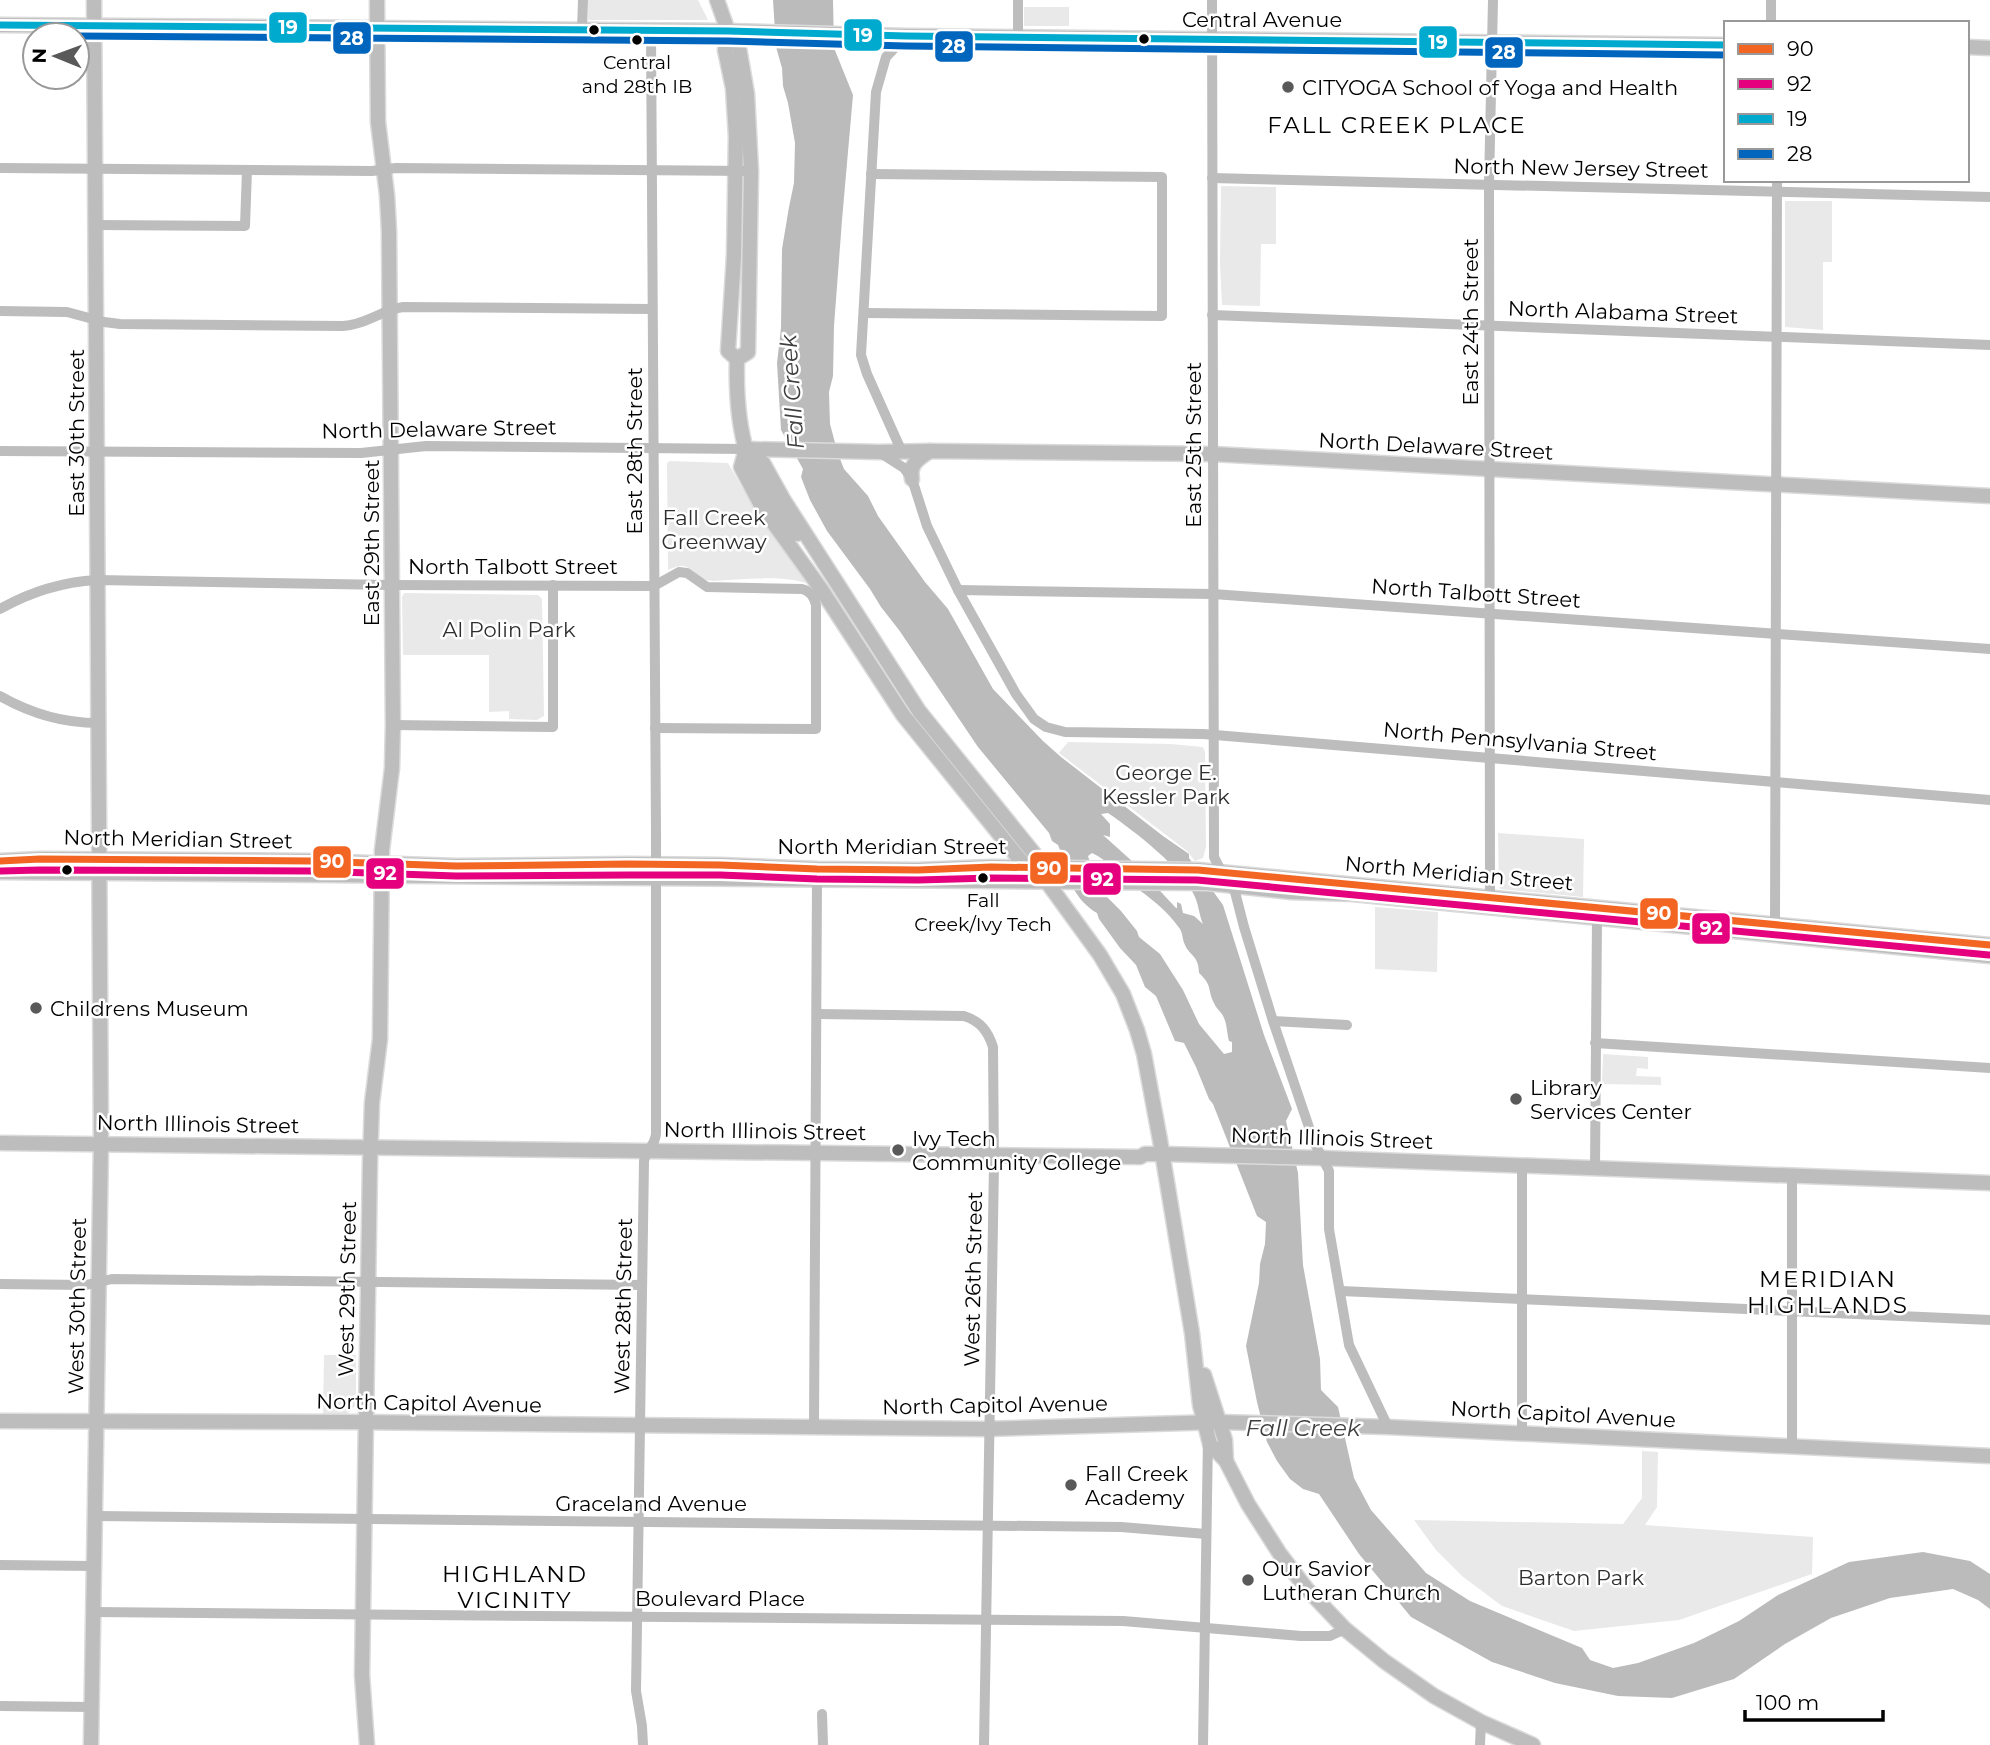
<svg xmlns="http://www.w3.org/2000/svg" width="1990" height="1745" viewBox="0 0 1990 1745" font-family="Montserrat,sans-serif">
<rect width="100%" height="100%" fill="#fff"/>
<g fill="#e9e9e9">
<polygon points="588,0 698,0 708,20 588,20"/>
<rect x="1024" y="7" width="45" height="19"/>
<polygon points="1221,186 1276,187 1276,244 1261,244 1260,306 1222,305 1220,263"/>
<polygon points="1785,201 1832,201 1832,262 1823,262 1823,330 1785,327"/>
<path d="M670 461 728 463 751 503 809 584C784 575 755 579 728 580 722 580 712 582 706 580 688 574 692 559 668 570L667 463Z"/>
<polygon points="404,593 538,595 542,599 544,716 537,720 509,719 509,711 489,712 489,655 403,655 402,597"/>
<polygon points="1068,742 1171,744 1203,747 1205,752 1206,847 1203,858 1195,861 1187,851 1059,753"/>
<polygon points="1498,833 1584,839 1583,897 1500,889 1499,885"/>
<polygon points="1375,907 1438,912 1437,972 1375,969"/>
<polygon points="1603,1054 1648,1057 1648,1069 1637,1068 1636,1076 1661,1077 1661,1085 1602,1084"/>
<polygon points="324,1355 356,1355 356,1405 347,1414 323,1414"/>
<polygon points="1642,1451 1658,1452 1657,1507 1645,1525 1813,1537 1812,1574 1679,1620 1574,1631 1502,1606 1462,1576 1436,1550 1414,1520 1623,1524 1642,1498"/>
</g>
<path fill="#bbb" fill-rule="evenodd" d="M773 0H833L834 48 853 95 842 220 834 326 833 376 829 392 830 424 838 454 844 469 868 496 878 516 925 582 948 609 993 689 1043 741 1061 757 1163 836 1189 854V858L1223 905 1264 1035 1292 1109 1286 1121 1298 1173 1303 1265 1320 1359 1321 1390 1338 1407 1354 1478 1371 1510 1426 1573 1470 1601 1582 1648 1590 1660 1613 1668 1638 1663 1694 1643 1739 1621 1778 1595 1849 1562 1923 1552 1970 1561 1990 1574V1609L1978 1600 1953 1589 1890 1598 1831 1618 1785 1644 1734 1679 1672 1698 1618 1696 1555 1683 1492 1662 1411 1617 1359 1554 1319 1494 1303 1489 1290 1479 1277 1461 1267 1442 1257 1402 1246 1346 1259 1283 1260 1264 1265 1244 1266 1222 1257 1216 1213 1104 1209 1099 1196 1067 1184 1043 1175 1041 1156 996 1145 987 1136 965 1120 948 1099 919 1097 913C1076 901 1069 880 1060 859L1062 855 1058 845 1052 841 1049 833 978 747 899 630 881 607 870 589 827 531 810 500 801 477 803 469 781 430 777 363 781 328 782 249 789 207 794 183 795 143 788 103 783 86 782 68 776 47ZM1108 813C1134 831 1183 868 1195 897 1199 906 1199 915 1203 924L1194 916 1183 913 1181 904 1177 902V908H1176L1133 862 1103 835 1110 837V824L1101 814ZM1092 853C1108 860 1118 874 1131 884 1149 897 1167 910 1180 929 1183 934 1182 939 1185 945 1190 956 1199 956 1199 973 1213 986 1207 989 1214 1003 1216 1009 1222 1012 1224 1018 1227 1024 1227 1034 1229 1041L1232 1042V1052L1224 1054 1199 1024 1183 990 1160 954 1139 937 1137 931 1121 911 1104 894 1096 882 1088 856Z"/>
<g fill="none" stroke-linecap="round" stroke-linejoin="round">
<g stroke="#dbdbdb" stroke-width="17">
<g id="major">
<polyline points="717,0 728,31 739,48 747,94 751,171 748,352 737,359"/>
<polyline points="0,25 728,31 906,36 1726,45"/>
<polyline points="728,31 725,50 733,88 736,136 734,256 728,351 737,359"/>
<polyline points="1967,47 1990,48"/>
<path d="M737 359C735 428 746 484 797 534"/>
<polyline points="746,449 741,467 762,507 821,589 903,715 1026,867 1047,882 1100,955 1123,994 1137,1030 1144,1054 1160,1140 1192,1333 1200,1405 1210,1444 1226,1461 1248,1504 1280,1554 1306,1588 1345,1629 1384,1661 1434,1696 1481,1722 1533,1745"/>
<polyline points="746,449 879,452 930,451 1213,454 1990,496"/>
<polyline points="746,449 763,463 783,499 919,711 1032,851 1046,868 1046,874"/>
<path d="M912 479C909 464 918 459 930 451"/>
<polyline points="0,861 40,859 311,861 456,866 629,864 720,865 817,869 918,870 991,867 1198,870 1990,945"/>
<polyline points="0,872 1207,883 1291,892 1353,894 1990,956"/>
<polyline points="0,1143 1140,1157 1145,1154 1162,1154 1322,1158 1990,1183"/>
<polyline points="1204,1375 1225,1440 1226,1461"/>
<polyline points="0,1421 352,1422 984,1429 1218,1422 1388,1427 1990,1456"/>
<polyline points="91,1745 101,1144 94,0"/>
<polyline points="367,1745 362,1675 370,1163 372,1103 380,1039 382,850 392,768 393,725 389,231 387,195 378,122 377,0"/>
</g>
</g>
<g stroke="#bdbdbd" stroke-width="10">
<polyline points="1018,0 1018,37"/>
<polyline points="1212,0 1214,857 1222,873 1235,892 1244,927 1273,1021 1314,1142 1329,1171 1329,1229 1349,1345 1388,1427"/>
<polyline points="1771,0 1771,23"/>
<polyline points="582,30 583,0"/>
<polyline points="0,168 372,171 396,168 751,171"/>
<polyline points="1212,178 1990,197"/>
<polyline points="95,225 245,226 247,170"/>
<path d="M0 311 67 312 104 322 120 324 343 326C365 325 382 310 403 307L652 309"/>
<polyline points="864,313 1162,316 1162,177 871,174"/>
<polyline points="1212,315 1990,345"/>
<polyline points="0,451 361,453 426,446 746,449"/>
<polyline points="879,452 904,468 912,479 927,526 958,590 1016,694 1034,719 1046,727 1065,732 1203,734 1990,800"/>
<polyline points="902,452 867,374 861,355 876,92 886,57 906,36"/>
<polyline points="958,590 1213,594 1990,649"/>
<path d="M0 609C30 592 62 582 97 580L391 585 654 586 679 572 687 573 707 587 802 589C810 591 814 596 816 605V729L655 728"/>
<path d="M0 696C30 713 62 723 98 723"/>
<polyline points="393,725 553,727 553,585"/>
<polyline points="1490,897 1489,185 1493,0"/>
<polyline points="1775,924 1777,180"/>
<path d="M817 1014 964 1016C980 1021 988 1031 993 1047L994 1165 984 1745"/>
<polyline points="1273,1021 1347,1025"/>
<polyline points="1595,1043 1990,1068"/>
<polyline points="1595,1168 1597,918"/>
<polyline points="1792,1175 1792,1446"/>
<polyline points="0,1284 86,1285 112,1279 642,1285"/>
<polyline points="1341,1291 1990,1320"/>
<polyline points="814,1427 817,880"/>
<polyline points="1522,1434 1522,1166"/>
<polyline points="95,1516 1121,1527 1206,1534"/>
<polyline points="0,1565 94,1566"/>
<polyline points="93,1612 1123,1621 1301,1636 1330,1636 1345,1629"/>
<polyline points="0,1706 92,1707"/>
<polyline points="822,1714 823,1745"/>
<path d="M643 1745 642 1726 636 1691 644 1161C646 1150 655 1146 656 1134V835L651 31"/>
<polyline points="1203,1745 1208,1438"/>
<polyline points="1480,1745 1481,1722"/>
</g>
<use href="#major" stroke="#bdbdbd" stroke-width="14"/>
<g stroke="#fff" stroke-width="12">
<polyline id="bus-1" points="0,861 40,859 311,861 456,866 629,864 720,865 817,869 918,870 991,867 1198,870 1990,945"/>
</g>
<g stroke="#fff" stroke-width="12">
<polyline id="bus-2" points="1,871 40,870 311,871 456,876 629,875 720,875 817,879 918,880 991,878 1197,880 1989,955"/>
</g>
<g stroke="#fff" stroke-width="12">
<polyline id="bus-3" points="0,25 728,31 906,36 1726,45"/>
</g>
<g stroke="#fff" stroke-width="12">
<polyline id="bus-4" points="77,36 728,41 906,46 1726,55"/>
</g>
<use href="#bus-1" stroke="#f26522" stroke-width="7"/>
<use href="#bus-2" stroke="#e5007d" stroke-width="7"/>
<use href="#bus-3" stroke="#00a9ce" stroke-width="7"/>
<use href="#bus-4" stroke="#0065bd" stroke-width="7"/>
</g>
<g fill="#000" stroke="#fff" stroke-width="2.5">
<circle cx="594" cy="30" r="6"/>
<circle cx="1144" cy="39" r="6"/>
<circle cx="637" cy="40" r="6"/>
<circle cx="67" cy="870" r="6"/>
<circle cx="983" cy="878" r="6"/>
</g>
<g fill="#595959" stroke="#fff" stroke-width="2.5">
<circle cx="1288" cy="87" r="7"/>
<circle cx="36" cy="1008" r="7"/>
<circle cx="1516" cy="1099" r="7"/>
<circle cx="898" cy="1150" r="7"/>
<circle cx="1071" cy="1485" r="7"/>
<circle cx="1248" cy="1580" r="7"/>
</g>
<g text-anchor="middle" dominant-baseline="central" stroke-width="5" stroke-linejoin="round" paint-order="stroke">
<g font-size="19" fill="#000" stroke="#fff">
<text x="637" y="62">Central<tspan x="637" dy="24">and 28th IB</tspan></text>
<text x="983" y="900">Fall<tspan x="983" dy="24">Creek/Ivy Tech</tspan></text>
</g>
<g font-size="21" fill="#000" stroke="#fff">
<text x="1262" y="19">Central Avenue</text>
<text transform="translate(1581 168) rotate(1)">North New Jersey Street</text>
<text transform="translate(1623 312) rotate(2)">North Alabama Street</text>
<text transform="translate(1470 322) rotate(-90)">East 24th Street</text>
<text transform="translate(439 429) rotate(-1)">North Delaware Street</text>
<text transform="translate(76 433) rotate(-90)">East 30th Street</text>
<text transform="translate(1193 445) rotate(-90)">East 25th Street</text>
<text transform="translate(1436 446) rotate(3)">North Delaware Street</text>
<text transform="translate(634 451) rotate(-90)">East 28th Street</text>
<text transform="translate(371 543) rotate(-90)">East 29th Street</text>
<text x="513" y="566">North Talbott Street</text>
<text transform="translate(1476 593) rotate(4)">North Talbott Street</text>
<text transform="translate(1520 741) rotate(5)">North Pennsylvania Street</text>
<text transform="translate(178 839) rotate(1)">North Meridian Street</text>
<text x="892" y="846">North Meridian Street</text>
<text transform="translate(1459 873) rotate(5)">North Meridian Street</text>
<text transform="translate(198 1124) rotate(1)">North Illinois Street</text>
<text transform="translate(765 1131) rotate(1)">North Illinois Street</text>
<text transform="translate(1332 1138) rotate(2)">North Illinois Street</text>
<text transform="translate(973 1279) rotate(-89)">West 26th Street</text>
<text transform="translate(347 1289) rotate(-89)">West 29th Street</text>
<text transform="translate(77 1306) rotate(-89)">West 30th Street</text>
<text transform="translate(623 1306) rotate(-89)">West 28th Street</text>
<text transform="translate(429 1403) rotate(1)">North Capitol Avenue</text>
<text transform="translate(995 1405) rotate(-1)">North Capitol Avenue</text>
<text transform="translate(1563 1414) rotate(3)">North Capitol Avenue</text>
<text x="651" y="1503">Graceland Avenue</text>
<text x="720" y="1598">Boulevard Place</text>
</g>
<g font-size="21" fill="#000" stroke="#fff" text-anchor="start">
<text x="1302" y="87">CITYOGA School of Yoga and Health</text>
<text x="50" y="1008">Childrens Museum</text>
<text x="1530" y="1087">Library<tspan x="1530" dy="24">Services Center</tspan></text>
<text x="912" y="1138">Ivy Tech<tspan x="912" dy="24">Community College</tspan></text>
<text x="1085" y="1473">Fall Creek<tspan x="1085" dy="24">Academy</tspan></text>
<text x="1262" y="1568">Our Savior<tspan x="1262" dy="24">Lutheran Church</tspan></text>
</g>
<g font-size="21" fill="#2e2e2e" stroke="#fff">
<text x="714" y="517">Fall Creek<tspan x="714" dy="24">Greenway</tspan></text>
<text x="509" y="629">Al Polin Park</text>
<text x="1166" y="772">George E.<tspan x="1166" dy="24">Kessler Park</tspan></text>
<text x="1581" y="1577">Barton Park</text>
</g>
<g font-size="23" letter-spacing="2" fill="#000" stroke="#fff">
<text x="1397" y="125">FALL CREEK PLACE</text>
<text x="1828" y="1279">MERIDIAN<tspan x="1828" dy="26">HIGHLANDS</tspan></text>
<text x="515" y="1574">HIGHLAND<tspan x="515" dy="26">VICINITY</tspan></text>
</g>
<g font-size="23" font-style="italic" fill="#3f3f3f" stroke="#fff">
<text transform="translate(792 392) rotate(-94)">Fall Creek</text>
<text x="1303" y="1428">Fall Creek</text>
</g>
</g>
<g stroke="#fff" stroke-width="2.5">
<rect x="268" y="11" width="40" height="33" rx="7" fill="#00a9ce"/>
<rect x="843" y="18" width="40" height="34" rx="7" fill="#00a9ce"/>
<rect x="332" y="21" width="40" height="34" rx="7" fill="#0065bd"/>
<rect x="1418" y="25" width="40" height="34" rx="7" fill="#00a9ce"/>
<rect x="934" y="30" width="40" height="33" rx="7" fill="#0065bd"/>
<rect x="1484" y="36" width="40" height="33" rx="7" fill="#0065bd"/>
<rect x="312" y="845" width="40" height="34" rx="7" fill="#f26522"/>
<rect x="1029" y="851" width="40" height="34" rx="7" fill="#f26522"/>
<rect x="365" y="857" width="40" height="33" rx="7" fill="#e5007d"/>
<rect x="1082" y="862" width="40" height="34" rx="7" fill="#e5007d"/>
<rect x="1639" y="897" width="40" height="33" rx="7" fill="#f26522"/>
<rect x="1691" y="912" width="40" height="33" rx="7" fill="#e5007d"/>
</g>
<g font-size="19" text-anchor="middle" font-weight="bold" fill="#fff">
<text x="288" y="34">19</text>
<text x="863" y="42">19</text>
<text x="352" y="45">28</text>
<text x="1438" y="49">19</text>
<text x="954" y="53">28</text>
<text x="1504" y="59">28</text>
<text x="332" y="868">90</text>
<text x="1049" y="875">90</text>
<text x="385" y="880">92</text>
<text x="1102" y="886">92</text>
<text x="1659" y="920">90</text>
<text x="1711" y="935">92</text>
</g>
<rect x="1724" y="21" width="245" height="161" fill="#ffffff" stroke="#999999" stroke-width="2"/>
<rect x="1738" y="44" width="35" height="10" fill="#f26522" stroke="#999999" stroke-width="2"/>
<text x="1787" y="56" font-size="21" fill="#000000">90</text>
<rect x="1738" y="79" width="35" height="10" fill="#e5007d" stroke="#999999" stroke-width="2"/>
<text x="1787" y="91" font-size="21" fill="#000000">92</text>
<rect x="1738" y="114" width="35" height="10" fill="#00a9ce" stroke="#999999" stroke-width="2"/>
<text x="1787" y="126" font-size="21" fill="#000000">19</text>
<rect x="1738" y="149" width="35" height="10" fill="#0065bd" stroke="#999999" stroke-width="2"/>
<text x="1787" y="161" font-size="21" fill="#000000">28</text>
<g transform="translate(56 56) rotate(271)"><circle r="33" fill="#ffffff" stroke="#999999" stroke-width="2"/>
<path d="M0-5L12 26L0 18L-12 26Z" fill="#595959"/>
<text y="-10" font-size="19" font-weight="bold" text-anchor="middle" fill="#000000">N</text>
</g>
<path d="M1745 1710v10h138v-10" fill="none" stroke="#000000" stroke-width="3.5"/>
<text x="1756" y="1710" font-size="21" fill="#000000" stroke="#ffffff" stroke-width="5" paint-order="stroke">100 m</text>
</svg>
